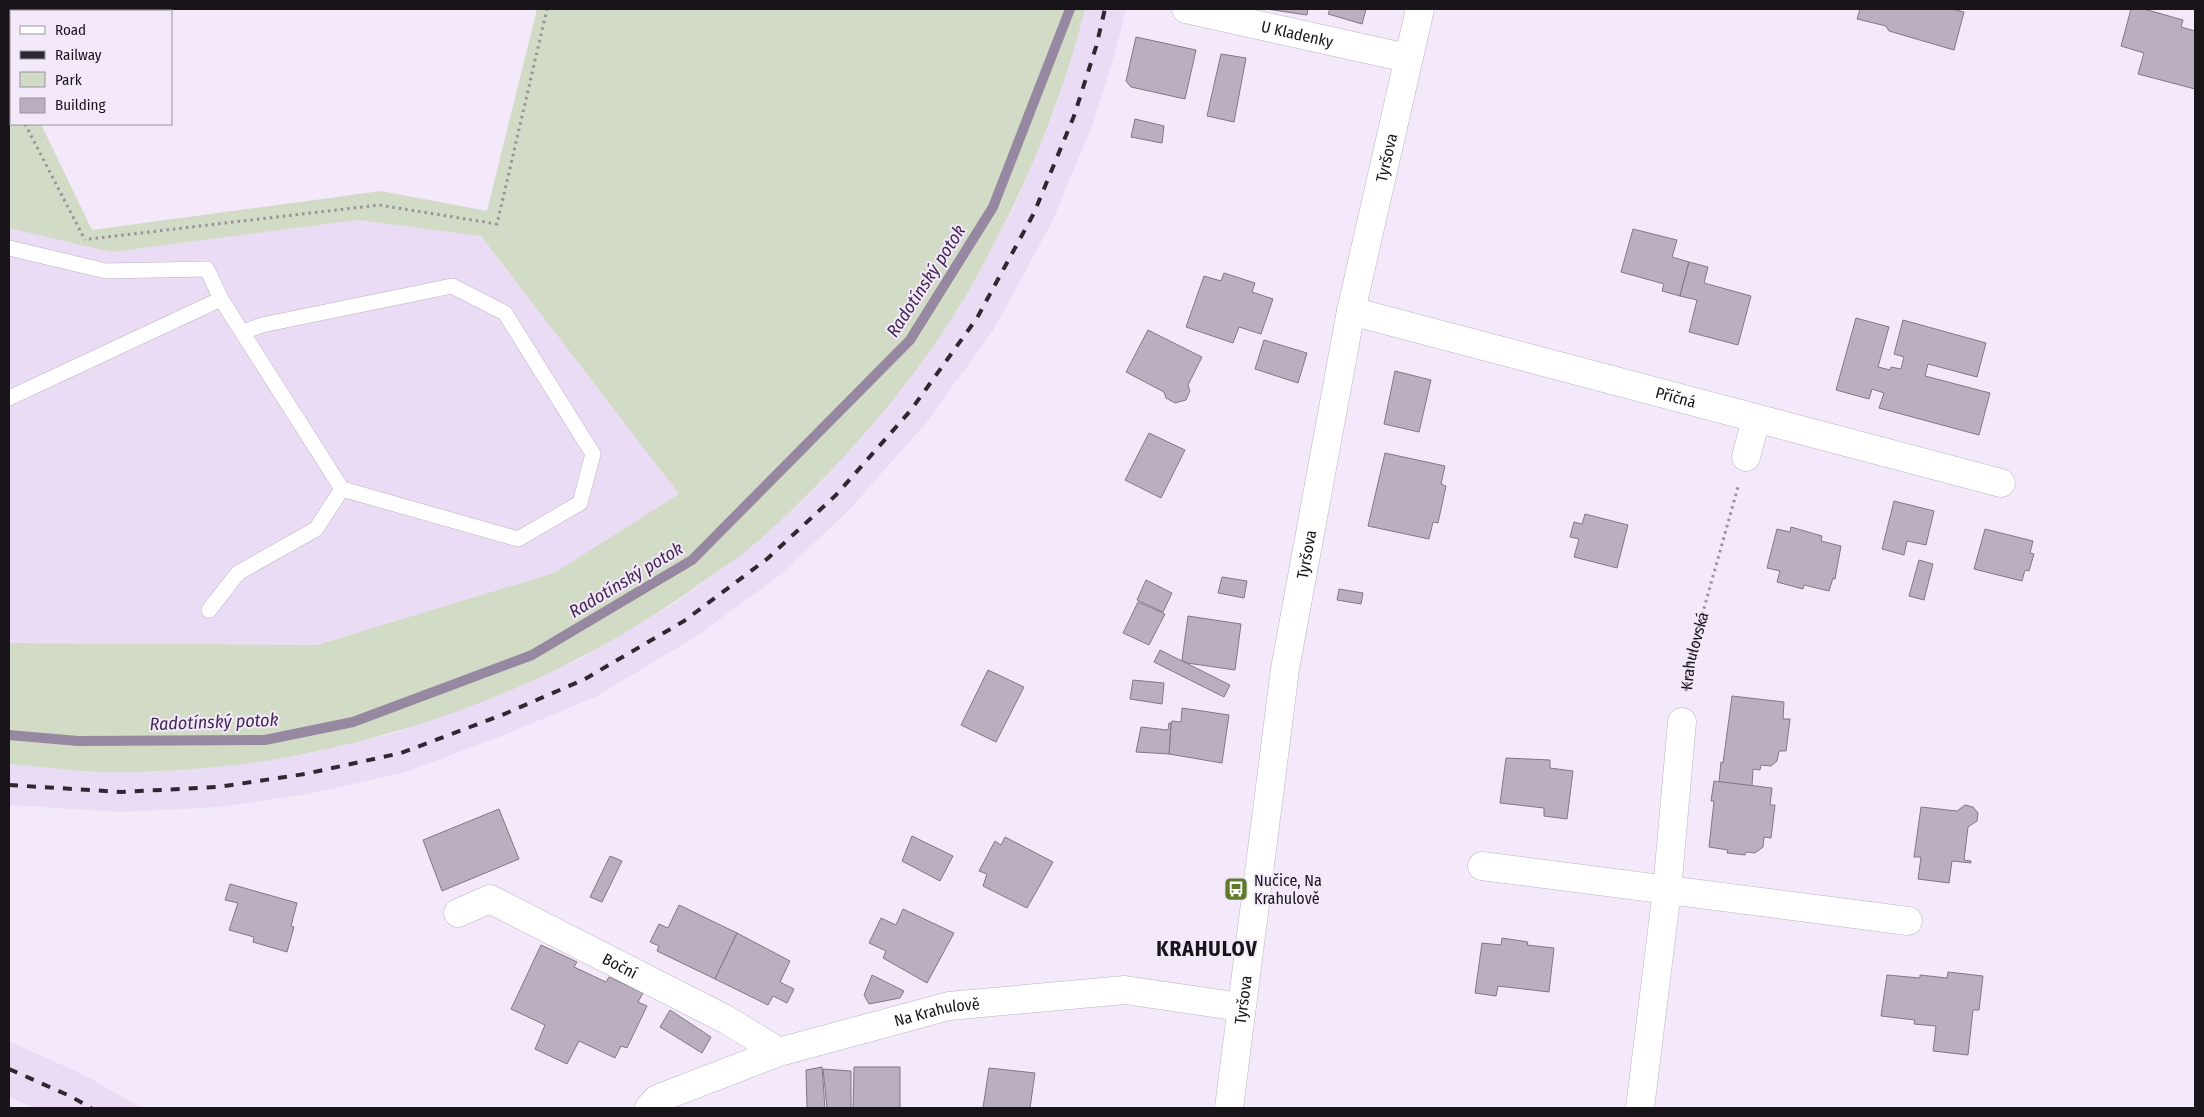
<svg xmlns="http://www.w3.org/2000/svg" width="2204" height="1117" viewBox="0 0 2204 1117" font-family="'Fira Sans Condensed',sans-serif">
<rect width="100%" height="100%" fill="#f3e9fa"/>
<g fill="#eadcf4">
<polygon points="1085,9 1126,9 1115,53 1093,123 1052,222 994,329 926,423 850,509 780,575 695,637 595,697 509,733 406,772 309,794 219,807 121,812 9,805 9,764 121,772 215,767 302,755 395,733 494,696 576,661 673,604 755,544 821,481 960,307 1015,205 1055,109 1076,42"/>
<polygon points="357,220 481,236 680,494 554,573 317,645 9,643 9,227 112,252"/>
<polygon points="9,1041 82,1074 142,1108 35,1108 9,1097"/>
</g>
<path fill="#d2dbc5" d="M537 9H1085C1063 96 1030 178 987 257 978 273 970 291 959 307 907 392 831 476 757 542 741 556 722 568 705 580 587 667 446 726 304 754 245 766 184 771 124 772 86 773 47 767 9 764V643L317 645 554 573 679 494 481 236 357 220 112 252 9 228V57L11 62V124H41L92 230 381 191 487 211Z"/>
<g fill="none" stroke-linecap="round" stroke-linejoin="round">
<polyline stroke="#9788a1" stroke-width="10" points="9,735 78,741 265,740 353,722 532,655 692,560 910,340 993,207 1070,9"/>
</g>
<g fill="#b9afbf" stroke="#817887">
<polygon points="1266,9 1308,9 1307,15"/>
<polygon points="1330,9 1366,9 1362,24 1328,14"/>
<polygon points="1860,9 1952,9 1964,12 1954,50 1889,31 1886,26 1857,19"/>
<polygon points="2131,9 2144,9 2183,20 2181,27 2195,31 2195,89 2138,74 2144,53 2121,46"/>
<polygon points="1136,37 1196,50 1185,99 1131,87 1126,81"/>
<polygon points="1221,54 1246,58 1234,122 1207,116"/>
<polygon points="1135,119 1164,126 1162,143 1131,137"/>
<polygon points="1633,229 1677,240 1672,257 1689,262 1680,296 1662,291 1664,284 1621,272"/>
<polygon points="1689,262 1708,267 1704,283 1751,296 1738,345 1689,332 1697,300 1680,296"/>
<polygon points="1224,273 1255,283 1252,292 1273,299 1261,334 1239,327 1233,343 1186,327 1204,276 1221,281"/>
<polygon points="1856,318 1889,327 1878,367 1890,370 1891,367 1901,369 1904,357 1894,354 1903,320 1986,343 1977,377 1928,364 1925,376 1990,393 1979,435 1879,408 1884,393 1872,389 1869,399 1836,390"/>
<polygon points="1148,330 1202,357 1188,385 1190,391 1186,400 1175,403 1166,398 1164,392 1126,372"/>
<polygon points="1264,340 1307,353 1298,383 1255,369"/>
<polygon points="1395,371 1431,380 1419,432 1384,424"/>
<polygon points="1149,433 1185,450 1161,498 1125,480"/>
<polygon points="1385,453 1445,466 1441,484 1446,486 1438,523 1433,522 1429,539 1368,526"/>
<polygon points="1894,501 1934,511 1926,545 1907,541 1904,555 1882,549"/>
<polygon points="1585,514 1628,525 1617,568 1574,557 1579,539 1570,537 1574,522 1582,524"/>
<polygon points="1791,527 1822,536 1821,541 1841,546 1835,579 1833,578 1829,591 1804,585 1803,589 1777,582 1780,571 1767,568 1777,529 1790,532"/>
<polygon points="1985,529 2033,541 2030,553 2034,554 2029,571 2025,570 2022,581 1974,569"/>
<polygon points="1919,560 1933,564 1924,600 1909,596"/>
<polygon points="1222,577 1247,581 1244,598 1218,593"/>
<polygon points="1146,580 1172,593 1163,612 1137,600"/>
<polygon points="1339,589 1363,593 1361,604 1337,600"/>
<polygon points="1138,602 1165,614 1149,645 1123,633"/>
<polygon points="1188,616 1241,624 1235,670 1187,663 1182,660"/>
<polygon points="1160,650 1230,685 1224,697 1154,662"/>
<polygon points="988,670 1024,687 996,742 961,725"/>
<polygon points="1133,680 1164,683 1162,704 1130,699"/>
<polygon points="1732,696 1784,702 1783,719 1790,719 1786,751 1779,751 1777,761 1771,766 1761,765 1760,770 1753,769 1752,786 1719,782 1721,762 1723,763"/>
<polygon points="1182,708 1229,715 1222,763 1169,754 1171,723 1172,721 1181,722"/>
<polygon points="1169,723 1171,723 1169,754 1136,752 1141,727 1168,730"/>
<polygon points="1506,758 1550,760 1550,768 1573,771 1567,819 1544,816 1544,808 1500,803"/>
<polygon points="1714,781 1772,788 1770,805 1775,805 1771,838 1764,837 1763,847 1755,853 1746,852 1745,855 1727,853 1728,850 1709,847 1714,801 1711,801"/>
<polygon points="1965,805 1973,807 1978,813 1977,821 1968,827 1964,860 1971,861 1971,863 1952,861 1949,883 1918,879 1921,857 1914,857 1921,807 1957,811"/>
<polygon points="499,809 519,859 442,891 423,840"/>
<polygon points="912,836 953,856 940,881 902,861"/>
<polygon points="1005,837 1053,862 1027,908 983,886 987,874 979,871 995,841 1001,845"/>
<polygon points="610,856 622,861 602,902 590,897"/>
<polygon points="230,884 297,903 291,926 294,927 287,952 253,942 254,937 229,930 238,903 225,900"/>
<polygon points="679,905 737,933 715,979 657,951 659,946 650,942 659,924 668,928"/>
<polygon points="903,909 954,933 927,983 883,958 886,951 869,943 881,918 896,925"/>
<polygon points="737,933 790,961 780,982 794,989 787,1003 773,996 768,1005 715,979"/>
<polygon points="1502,938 1528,942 1527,945 1554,948 1549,992 1498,986 1496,996 1475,993 1482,943 1501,945"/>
<polygon points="541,945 577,962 574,967 606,982 609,977 643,993 638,1002 647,1006 627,1048 621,1046 615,1058 579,1041 567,1064 535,1049 545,1025 511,1009"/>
<polygon points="1948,972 1983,976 1979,1010 1973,1010 1968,1055 1933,1051 1936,1026 1914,1024 1915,1020 1881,1016 1887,975 1920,978 1920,975 1947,978"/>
<polygon points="872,975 904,991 900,998 869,1004 864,995"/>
<polygon points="670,1010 711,1037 702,1053 660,1027"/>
<polygon points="822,1067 825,1108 807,1108 806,1070"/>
<polygon points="854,1067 900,1067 900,1108 853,1108"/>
<polygon points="989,1068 1035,1073 1030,1108 983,1108"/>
<polygon points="823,1069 851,1071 851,1108 827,1108"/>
</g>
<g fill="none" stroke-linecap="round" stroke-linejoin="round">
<g stroke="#bdb3c4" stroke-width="16">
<g id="service">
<polyline points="9,248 106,271 207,269 221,299"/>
<polyline points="9,398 221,299 342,489 518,539 580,503 593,454 505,313 452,286 262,325 243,332"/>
<polyline points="209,610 238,573 316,529 342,489"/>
</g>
</g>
<g stroke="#bdb3c4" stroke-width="29">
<g id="minor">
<path id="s2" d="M1186 9 1407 58"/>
<path id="s3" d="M1351 311 2001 483"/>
<polyline points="1746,457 1756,419"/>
<polyline points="1482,866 1908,921"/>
<path id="s4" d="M458 913 490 899 727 1020 779 1052"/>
<path id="s5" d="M649 1108 657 1099 779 1052 949 1006 1125 990 1241 1007"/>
<polyline points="1640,1108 1667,890 1682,722"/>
</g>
</g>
<g stroke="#bdb3c4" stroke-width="29">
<g id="tertiary">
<path id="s6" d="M1229 1108 1285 669 1351 311 1420 9"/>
</g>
</g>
<g stroke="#99929e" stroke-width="3" stroke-dasharray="2.5 4" stroke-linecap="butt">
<polyline points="9,93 11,97"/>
<polyline points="25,124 85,240"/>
<polyline points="89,239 379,205 497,224 547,9"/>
<path id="s1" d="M1686 691 1689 662 1738 487"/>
</g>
<use href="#service" stroke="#fff" stroke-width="15"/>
<use href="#minor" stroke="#fff" stroke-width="28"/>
<use href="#tertiary" stroke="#fff" stroke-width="28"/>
<g stroke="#2e2931" stroke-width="4" stroke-dasharray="9 9" stroke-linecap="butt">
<polyline points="9,785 121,792 218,787 305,774 401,753 502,715 585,679 684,621 767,559 836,495 911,410 977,318 1034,213 1074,116 1096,47 1105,9"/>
<polyline points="9,1069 70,1096 91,1108"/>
</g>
</g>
<defs>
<g id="bus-square" transform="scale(1.25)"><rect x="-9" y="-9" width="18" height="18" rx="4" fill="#607a2d" stroke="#f3e9fa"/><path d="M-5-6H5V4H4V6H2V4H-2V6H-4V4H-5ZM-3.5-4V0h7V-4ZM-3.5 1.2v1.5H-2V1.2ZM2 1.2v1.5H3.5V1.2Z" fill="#fff"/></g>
</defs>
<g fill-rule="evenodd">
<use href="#bus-square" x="1236" y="889"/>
</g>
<g text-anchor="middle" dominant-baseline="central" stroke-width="4" stroke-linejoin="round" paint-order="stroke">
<g font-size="16" fill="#18141a" stroke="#f3e9fa">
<text stroke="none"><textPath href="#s2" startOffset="114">U Kladenky</textPath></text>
<text stroke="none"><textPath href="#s6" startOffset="964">Tyršova</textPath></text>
<text stroke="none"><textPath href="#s3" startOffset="336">Příčná</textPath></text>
<text stroke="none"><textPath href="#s6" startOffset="559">Tyršova</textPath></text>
<text stroke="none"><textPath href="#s1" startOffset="41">Krahulovská</textPath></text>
<text stroke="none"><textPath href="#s4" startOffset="181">Boční</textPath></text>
<text stroke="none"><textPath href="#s6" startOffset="109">Tyršova</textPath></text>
<text stroke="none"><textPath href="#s5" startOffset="306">Na Krahulově</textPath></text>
</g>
<g font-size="16" fill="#18141a" stroke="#f3e9fa" text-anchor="start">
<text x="1254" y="880">Nučice, Na<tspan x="1254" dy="18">Krahulově</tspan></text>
</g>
<g font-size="18" font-style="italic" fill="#432853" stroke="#f3e9fa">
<text transform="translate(926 281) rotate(-57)">Radotínský potok</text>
<text transform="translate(626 580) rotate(-31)">Radotínský potok</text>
<text transform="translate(214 722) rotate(-2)">Radotínský potok</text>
</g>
<g font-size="21" font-weight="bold" letter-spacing="1" fill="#18141a" stroke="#f3e9fa">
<text x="1207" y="949">KRAHULOV</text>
</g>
</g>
<rect width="2204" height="1117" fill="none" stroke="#18141a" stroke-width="20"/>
<rect x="10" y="10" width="162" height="115" fill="#f3e9fa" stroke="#9b94a0"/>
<rect x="20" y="26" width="25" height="8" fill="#ffffff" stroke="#9b94a0"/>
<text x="55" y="35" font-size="15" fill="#18141a">Road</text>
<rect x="20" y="51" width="25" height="8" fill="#2e2931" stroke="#9b94a0"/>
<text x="55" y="60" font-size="15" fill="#18141a">Railway</text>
<rect x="20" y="72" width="25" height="15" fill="#d2dbc5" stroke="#9b94a0"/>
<text x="55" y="85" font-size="15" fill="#18141a">Park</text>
<rect x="20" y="98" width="25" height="15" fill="#b9afbf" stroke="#9b94a0"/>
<text x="55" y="110" font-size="15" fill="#18141a">Building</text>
</svg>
